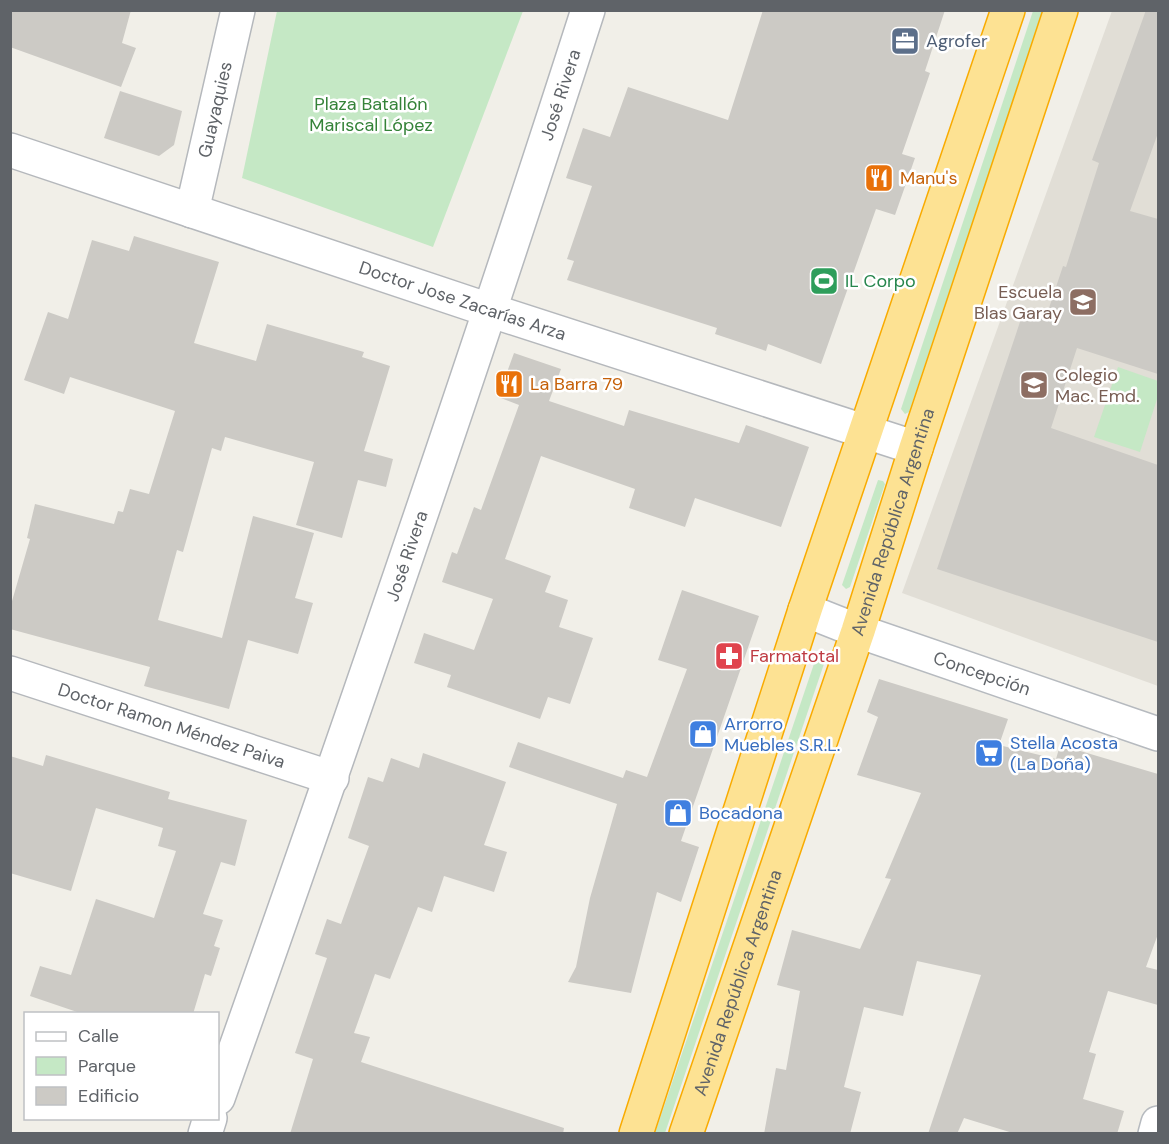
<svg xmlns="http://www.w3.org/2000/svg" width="1169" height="1144" viewBox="0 0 1169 1144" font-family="'DM Sans',sans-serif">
<rect width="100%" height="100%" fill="#f1efe8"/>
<polygon fill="#e1ded6" points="1112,11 1158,11 1158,686 902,593"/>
<g fill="#c5e8c5">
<polygon points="277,11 523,11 433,247 242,178"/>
<polygon points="1033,11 1043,11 909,412 905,414 901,409"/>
<polygon points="1118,367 1158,381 1158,396 1140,452 1094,437"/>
<polygon points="878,480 883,481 885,484 850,587 846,589 842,585"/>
<polygon points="826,651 827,655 665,1133 655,1133 818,652"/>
</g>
<g fill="#cccac5">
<polygon points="10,10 131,10 122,43 136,48 121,87 10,47"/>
<polygon points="763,10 945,10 925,71 930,73 902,154 915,158 895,215 876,209 821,364 768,344 766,351 715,334 717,328 567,280 574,261 567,259 592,186 566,178 583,128 610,137 628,87 728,120"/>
<polygon points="1146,10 1158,10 1158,133 1130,211 1158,219 1158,374 1077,348 1051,428 1158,465 1158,642 937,569 1023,313 1045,320 1063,266 1066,267 1099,163 1092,160"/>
<polygon points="120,91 182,111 174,145 159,156 104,138"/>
<polygon points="134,236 219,262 194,343 256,361 267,324 364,352 362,357 390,366 364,451 393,459 386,487 358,480 342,538 296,525 314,462 225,437 221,451 212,448 183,552 177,550 158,620 222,638 253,516 314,533 295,598 313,603 298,654 248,640 229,709 144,686 150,667 10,629 10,608 30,539 27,538 35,504 114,524 118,511 123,512 130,489 149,494 175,411 70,377 64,394 24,380 48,312 68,319 92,240 129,251"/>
<polygon points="514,353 561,369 549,401 624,426 629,410 739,443 746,425 809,447 781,527 695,498 685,527 629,508 635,489 541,456 505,559 551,576 545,592 568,600 559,627 593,638 570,704 548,697 540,719 447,687 451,675 414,663 424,633 474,650 493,599 442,582 452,552 457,554 474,507 481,510 519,405 498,397"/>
<polygon points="682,590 759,616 681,841 699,847 681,902 657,892 631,993 568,982 576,967 590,898 617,804 509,767 518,742 623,778 626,770 647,777 687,669 658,660"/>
<polygon points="879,679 1008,719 999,745 1056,759 1060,745 1158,774 1158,934 1146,967 1158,970 1158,1005 1108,991 1089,1052 1096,1054 1083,1099 1124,1111 1117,1134 1016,1134 964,1118 957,1134 928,1134 981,975 917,961 903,1016 864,1007 844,1087 861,1092 850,1134 764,1134 776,1068 786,1070 800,991 777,985 792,930 860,949 891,879 885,878 921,793 857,775 878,717 867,712"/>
<polygon points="423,753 506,782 484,845 507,852 494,892 444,876 432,912 418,907 390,979 375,974 354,1033 370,1037 361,1062 564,1128 563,1134 290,1134 313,1059 295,1053 327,958 315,954 327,919 341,924 369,846 348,838 368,777 383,782 391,758 419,768"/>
<polygon points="46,755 170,792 168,799 247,820 235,866 221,862 203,914 223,920 214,946 220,948 211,976 205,974 193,1014 83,1014 30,996 40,966 71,975 96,899 154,918 176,851 158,846 163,828 96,808 71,891 10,873 10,756 43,766"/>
</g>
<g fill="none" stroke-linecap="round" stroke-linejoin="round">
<g stroke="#b5b8bc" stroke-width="36">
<g id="street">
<path id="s1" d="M10 150 492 311 916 448"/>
<path id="s2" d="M192 211 238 10"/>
<path id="s3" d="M10 673 332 778"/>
<path id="s4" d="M218 1098C346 737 471 375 588 10"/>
<polyline points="205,1134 210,1118"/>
</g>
</g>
<g stroke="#b6babf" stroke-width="36">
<g id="secondary">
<path id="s5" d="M805 610 858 631 1158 734"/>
<polyline points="1155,1134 1158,1123"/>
</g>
</g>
<g stroke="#f9ab00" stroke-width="36">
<g id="highway">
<polyline points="636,1134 805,610 1008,10"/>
<path id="s6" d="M686 1134 858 631 916 448 1061 10"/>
</g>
</g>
<use href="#street" stroke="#fff" stroke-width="33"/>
<use href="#secondary" stroke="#fff" stroke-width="33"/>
<use href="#highway" stroke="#fde293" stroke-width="33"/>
</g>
<defs>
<g id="office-square" transform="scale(1.5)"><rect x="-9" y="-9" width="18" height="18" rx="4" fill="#5c6f8a" stroke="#fff"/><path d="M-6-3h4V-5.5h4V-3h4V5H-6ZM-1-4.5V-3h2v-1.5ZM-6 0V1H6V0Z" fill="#fff"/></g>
<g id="restaurant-square" transform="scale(1.5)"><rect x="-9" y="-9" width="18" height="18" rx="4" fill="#e8710a" stroke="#fff"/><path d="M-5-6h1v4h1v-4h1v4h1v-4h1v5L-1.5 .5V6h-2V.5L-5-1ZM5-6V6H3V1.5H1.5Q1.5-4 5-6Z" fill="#fff"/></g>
<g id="stadium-square" transform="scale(1.5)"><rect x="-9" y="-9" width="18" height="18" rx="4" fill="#2e9e5b" stroke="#fff"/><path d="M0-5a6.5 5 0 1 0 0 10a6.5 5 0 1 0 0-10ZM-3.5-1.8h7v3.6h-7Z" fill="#fff"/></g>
<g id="school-square" transform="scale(1.5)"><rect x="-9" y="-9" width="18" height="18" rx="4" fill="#8d6e63" stroke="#fff"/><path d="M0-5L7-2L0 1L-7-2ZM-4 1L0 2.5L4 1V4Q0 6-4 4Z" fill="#fff"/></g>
<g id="pharmacy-square" transform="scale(1.5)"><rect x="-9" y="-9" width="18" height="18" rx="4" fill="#e0444e" stroke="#fff"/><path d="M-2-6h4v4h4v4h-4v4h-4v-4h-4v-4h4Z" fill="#fff"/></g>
<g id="shop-square" transform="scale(1.5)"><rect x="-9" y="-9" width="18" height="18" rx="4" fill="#3f7fe0" stroke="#fff"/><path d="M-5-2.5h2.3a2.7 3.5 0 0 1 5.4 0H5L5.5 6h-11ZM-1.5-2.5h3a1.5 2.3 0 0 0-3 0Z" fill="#fff"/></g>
<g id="supermarket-square" transform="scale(1.5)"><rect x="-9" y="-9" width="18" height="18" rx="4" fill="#3f7fe0" stroke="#fff"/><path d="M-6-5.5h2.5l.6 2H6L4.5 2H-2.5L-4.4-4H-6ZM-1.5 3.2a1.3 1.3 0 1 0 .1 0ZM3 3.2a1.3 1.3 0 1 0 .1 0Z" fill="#fff"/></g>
</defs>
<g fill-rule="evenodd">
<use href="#office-square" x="905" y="41"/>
<use href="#restaurant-square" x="879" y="178"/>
<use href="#stadium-square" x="824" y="281"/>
<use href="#school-square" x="1083" y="302"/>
<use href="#restaurant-square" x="509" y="384"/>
<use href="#school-square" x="1034" y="385"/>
<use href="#pharmacy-square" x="729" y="656"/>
<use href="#shop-square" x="703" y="734"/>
<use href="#supermarket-square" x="989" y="753"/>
<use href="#shop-square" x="678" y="813"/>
</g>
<g text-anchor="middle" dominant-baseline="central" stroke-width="5" stroke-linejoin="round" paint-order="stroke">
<g font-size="18" fill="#4e5e75" stroke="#fff" text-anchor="start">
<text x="926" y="41">Agrofer</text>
</g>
<g font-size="18" fill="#5f6368" stroke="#fff">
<text stroke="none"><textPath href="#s4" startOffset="1060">José Rivera</textPath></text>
<text stroke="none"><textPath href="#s2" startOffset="104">Guayaquies</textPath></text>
<text stroke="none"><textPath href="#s1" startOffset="477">Doctor Jose Zacarías Arza</textPath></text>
<text stroke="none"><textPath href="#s6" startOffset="646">Avenida República Argentina</textPath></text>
<text stroke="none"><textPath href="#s4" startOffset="574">José Rivera</textPath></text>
<text stroke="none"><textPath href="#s5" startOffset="188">Concepción</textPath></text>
<text stroke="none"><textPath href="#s3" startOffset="170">Doctor Ramon Méndez Paiva</textPath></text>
<text stroke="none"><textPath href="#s6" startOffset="160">Avenida República Argentina</textPath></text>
</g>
<g font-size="18" fill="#348238" stroke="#fff">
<text x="371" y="104">Plaza Batallón<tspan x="371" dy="21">Mariscal López</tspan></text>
</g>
<g font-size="18" fill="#c56008" stroke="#fff" text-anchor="start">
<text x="900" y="178">Manu's</text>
<text x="530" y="384">La Barra 79</text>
</g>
<g font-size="18" fill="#27864d" stroke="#fff" text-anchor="start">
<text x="845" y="281">IL Corpo</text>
</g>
<g font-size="18" fill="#785e54" stroke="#fff" text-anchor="end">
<text x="1062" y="292">Escuela<tspan x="1062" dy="21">Blas Garay</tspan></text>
<text x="1055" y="375" text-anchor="start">Colegio<tspan x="1055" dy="21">Mac. Emd.</tspan></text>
</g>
<g font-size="18" fill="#be3a42" stroke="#fff" text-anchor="start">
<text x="750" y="656">Farmatotal</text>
</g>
<g font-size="18" fill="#366cbe" stroke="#fff" text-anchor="start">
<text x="724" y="724">Arrorro<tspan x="724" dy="21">Muebles S.R.L.</tspan></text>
<text x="1010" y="743">Stella Acosta<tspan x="1010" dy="21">(La Doña)</tspan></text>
<text x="699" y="813">Bocadona</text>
</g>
</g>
<rect width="1169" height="1144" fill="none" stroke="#5f6368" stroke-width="24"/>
<rect x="24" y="1012" width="195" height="108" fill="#ffffff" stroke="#bfc1c3" stroke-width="1.5"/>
<rect x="36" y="1032" width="30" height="9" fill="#ffffff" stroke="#bfc1c3" stroke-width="1.5"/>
<text x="78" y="1042" font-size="18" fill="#5f6368">Calle</text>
<rect x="36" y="1057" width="30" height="18" fill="#c5e8c5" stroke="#bfc1c3" stroke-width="1.5"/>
<text x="78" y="1072" font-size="18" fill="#5f6368">Parque</text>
<rect x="36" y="1087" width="30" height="18" fill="#cccac5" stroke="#bfc1c3" stroke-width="1.5"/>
<text x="78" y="1102" font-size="18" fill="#5f6368">Edificio</text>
</svg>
